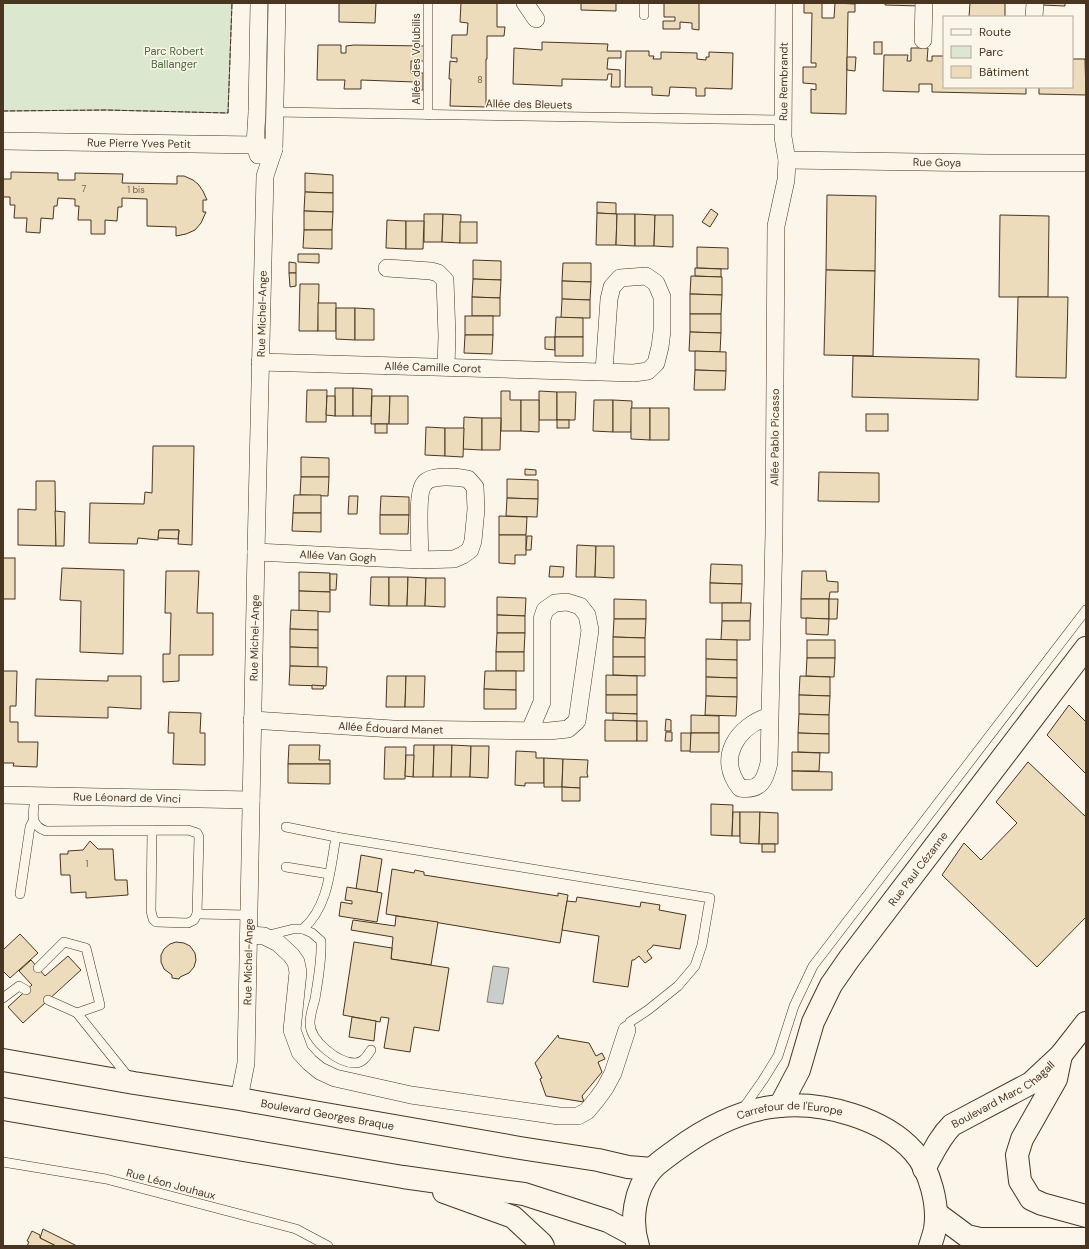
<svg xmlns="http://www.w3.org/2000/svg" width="1089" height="1249" viewBox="0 0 1089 1249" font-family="'DM Sans',sans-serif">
<rect width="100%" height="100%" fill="#fbf6e9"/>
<polygon fill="#dce7d0" stroke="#887966" points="3,3 232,3 228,113 106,110 3,111"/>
<polygon fill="#c9cecd" stroke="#887966" points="493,966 509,968 503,1004 487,1002"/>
<g fill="#ecdcbc" stroke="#4a3520">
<polygon points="339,3 376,3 375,23 339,22"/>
<polygon points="461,3 497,3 497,27 505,27 504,36 487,36 487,59 486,59 486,107 450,106 451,79 449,79 450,61 457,62 457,58 451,58 452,35 467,35 468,23 460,22"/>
<polygon points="581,3 616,3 616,11 581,10"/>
<polygon points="664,3 699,3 699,30 692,29 692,23 680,22 680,29 663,29 663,21 675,21 675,17 664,17"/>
<polygon points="804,3 822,3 822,18 834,18 835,3 855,4 855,12 848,12 846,114 811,113 811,89 816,90 816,84 803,83 803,67 816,67 816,63 811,63 812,13 804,13"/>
<polygon points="885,3 921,3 921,6 885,5"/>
<polygon points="970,3 1005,3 1005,17 969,17"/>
<polygon points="1042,3 1065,3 1065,6 1042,5"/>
<polygon points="542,42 608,44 607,51 621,51 621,58 608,58 607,69 620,70 620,87 611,87 612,74 608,74 607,80 562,79 562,86 513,84 514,48 542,50"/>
<rect x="874" y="42" width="8" height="12"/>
<polygon points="318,45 341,45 341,53 346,53 346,46 354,45 424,46 424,61 411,61 411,73 423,73 423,90 414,90 415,82 361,80 361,89 344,89 345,80 317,80"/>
<polygon points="911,48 928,48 927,61 932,61 932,56 944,56 944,87 1026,87 1026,94 932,92 932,84 919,84 919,92 883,91 884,55 908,55 907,61 911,61"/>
<polygon points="626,51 649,51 649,56 654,56 653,59 661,59 661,52 697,53 697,59 706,60 706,57 709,57 709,52 733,53 732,89 705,88 705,96 696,96 696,88 670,87 669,96 652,95 652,87 625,87"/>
<polygon points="847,57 856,57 855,71 847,70"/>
<polygon points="1072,59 1085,59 1086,95 1039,94 1039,87 1072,87"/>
<polygon points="11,172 58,173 58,180 75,180 75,173 123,174 122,183 177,184 177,176 184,176 193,180 198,184 203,191 207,200 203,200 203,212 206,212 201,223 195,230 186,234 176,236 176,227 147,226 147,199 122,198 122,207 118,207 117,221 105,220 105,234 91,234 91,220 78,220 79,206 75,206 75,199 58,198 57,206 54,206 53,219 41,218 40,233 26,232 27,218 14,218 15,205 10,205 10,197 3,197 3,179 11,179"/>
<polygon points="305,173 333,175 333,193 305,192"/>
<polygon points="305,192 333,193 333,212 304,211"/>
<polygon points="827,195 876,196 875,271 826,270"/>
<polygon points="597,202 616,203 616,214 597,213"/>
<polygon points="711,209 718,214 710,227 702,222"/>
<polygon points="304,211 333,212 332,230 304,230"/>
<polygon points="597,213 617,214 616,245 596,245"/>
<polygon points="424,214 443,214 442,242 424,242"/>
<polygon points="443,214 461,215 460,243 442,242"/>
<polygon points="617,214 635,214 635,246 616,245"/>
<polygon points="635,214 655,215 654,246 635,246"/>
<polygon points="655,215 673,215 673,247 654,246"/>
<polygon points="1000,215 1049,216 1048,297 999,297"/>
<polygon points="387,220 406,221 406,249 386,248"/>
<polygon points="406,221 424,221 423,249 406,249"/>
<rect x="460" y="222" width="17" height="21"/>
<polygon points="304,230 332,230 332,249 303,248"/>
<polygon points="697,247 728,248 728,269 697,268"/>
<polygon points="298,254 319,254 319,263 298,262"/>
<polygon points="473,260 501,261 501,280 473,279"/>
<polygon points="289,262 296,263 296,273 289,273"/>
<polygon points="563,263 591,263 591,282 562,281"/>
<polygon points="695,268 721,269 721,277 695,276"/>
<polygon points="826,270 875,271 873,356 824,355"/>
<polygon points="289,273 296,273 296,286 290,287"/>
<polygon points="691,276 722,277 722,295 690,294"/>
<polygon points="473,279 501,280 500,298 472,297"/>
<polygon points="562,281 591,282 590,300 562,299"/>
<polygon points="300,284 319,284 318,331 299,331"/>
<polygon points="690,294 722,295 721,314 690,314"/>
<polygon points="472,297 500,298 500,316 472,316"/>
<polygon points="1018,297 1068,297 1066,378 1016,377"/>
<polygon points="562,299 590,300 590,318 561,318"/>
<rect x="318" y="303" width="18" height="28"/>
<polygon points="336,308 355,308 355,340 336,339"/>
<polygon points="355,308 374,309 374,340 355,340"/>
<polygon points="690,314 721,314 721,333 690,332"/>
<rect x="465" y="316" width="28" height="19"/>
<polygon points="556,317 583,318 583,337 555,337"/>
<polygon points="690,332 721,333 720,352 689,351"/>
<polygon points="465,335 493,335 492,354 464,353"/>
<polygon points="545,337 555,337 555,350 545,349"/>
<rect x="555" y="337" width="28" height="19"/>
<polygon points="695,351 726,352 726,371 695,370"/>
<polygon points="853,356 979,359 978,400 852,397"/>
<polygon points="695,370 726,371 725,390 694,390"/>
<rect x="335" y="388" width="18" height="28"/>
<polygon points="353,388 372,389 371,416 353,416"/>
<polygon points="307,390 327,390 326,422 306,422"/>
<polygon points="501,391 510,391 510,400 521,400 521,431 501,431"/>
<polygon points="539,391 557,392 557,420 539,420"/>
<polygon points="557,392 576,392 575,420 557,420"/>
<polygon points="327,396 335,396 335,416 326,415"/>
<polygon points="372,396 390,396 389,424 371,424"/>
<polygon points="390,396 408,396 408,424 389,424"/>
<polygon points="521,400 539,400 539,432 521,431"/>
<polygon points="594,400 613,400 613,432 593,431"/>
<polygon points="613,400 632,401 631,432 613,432"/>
<polygon points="631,408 650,408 650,440 631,439"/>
<rect x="650" y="408" width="19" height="32"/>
<rect x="866" y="414" width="22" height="17"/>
<polygon points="464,417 482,418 482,450 463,449"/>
<polygon points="482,418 501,418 500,450 482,450"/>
<rect x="557" y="420" width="12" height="8"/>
<rect x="375" y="424" width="12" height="9"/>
<polygon points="426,427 445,428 445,456 425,455"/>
<polygon points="445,428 464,428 463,457 445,456"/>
<polygon points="153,446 194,446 192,545 178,544 179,530 159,530 158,540 138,538 137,544 89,543 90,503 144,504 145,492 152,493"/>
<polygon points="301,457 329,458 329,477 301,477"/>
<polygon points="525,469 536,470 536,475 525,475"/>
<polygon points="819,472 879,473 879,502 818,501"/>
<polygon points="301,477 329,477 328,496 300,495"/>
<polygon points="507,479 538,480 538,499 507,498"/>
<polygon points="36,481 55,481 56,546 18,545 18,509 36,510"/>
<polygon points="294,495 321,495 321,513 293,513"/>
<polygon points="349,496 358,496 357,514 348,514"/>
<polygon points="381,496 409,497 409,515 380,515"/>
<polygon points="507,498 538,499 537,517 506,516"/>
<polygon points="55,511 65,512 64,546 56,546"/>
<polygon points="293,513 321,513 321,532 292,531"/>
<polygon points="380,515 409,515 408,534 380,534"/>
<polygon points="499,516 527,517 526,535 499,535"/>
<polygon points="159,530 179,530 178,539 158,538"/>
<polygon points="499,535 526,535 526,555 515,555 515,564 499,563"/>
<polygon points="527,536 532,536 531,550 526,550"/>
<polygon points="577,545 596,546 595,577 576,577"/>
<polygon points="596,546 614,546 614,578 595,577"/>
<rect x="3" y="558" width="12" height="41"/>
<polygon points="711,564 742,565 742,584 710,583"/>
<polygon points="550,566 564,567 563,577 549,577"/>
<polygon points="62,568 124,570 123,654 80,652 81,601 60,600"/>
<polygon points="166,571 199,571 197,613 213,613 213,655 179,655 179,681 163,682 163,654 170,654 171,613 165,613"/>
<polygon points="802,571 826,571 827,581 838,582 838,592 830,592 829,599 801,599"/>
<polygon points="299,572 330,573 330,592 299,591"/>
<polygon points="330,574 337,574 336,590 330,590"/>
<polygon points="371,577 389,577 389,606 370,605"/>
<polygon points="389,577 408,577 407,606 389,606"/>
<polygon points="408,577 426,578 425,606 407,606"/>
<polygon points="426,578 445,578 445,607 425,606"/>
<polygon points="710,583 742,584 741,603 710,603"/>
<polygon points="299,591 330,592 330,612 299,611"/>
<polygon points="497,597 526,598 525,616 497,615"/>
<polygon points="614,599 646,600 646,619 614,619"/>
<polygon points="801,599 829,599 829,619 801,618"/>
<polygon points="829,599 838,599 837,619 829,619"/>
<polygon points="722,603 751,603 750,621 722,621"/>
<polygon points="291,610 318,611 318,630 290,629"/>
<polygon points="497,615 525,616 525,633 497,633"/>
<polygon points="806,618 829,619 828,635 806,634"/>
<polygon points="614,619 646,619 645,638 613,637"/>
<polygon points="722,621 750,621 750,640 721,640"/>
<polygon points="290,629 318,630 318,648 290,647"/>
<polygon points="497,633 525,633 524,652 496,652"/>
<polygon points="613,637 645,638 645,657 613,657"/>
<polygon points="706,639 737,640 737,660 706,659"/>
<rect x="807" y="640" width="28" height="18"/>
<polygon points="290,647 318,648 318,667 290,666"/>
<rect x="496" y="652" width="28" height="19"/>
<polygon points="613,657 645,657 645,676 613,675"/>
<polygon points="807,658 835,658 834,677 806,676"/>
<polygon points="706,659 737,660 737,678 706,677"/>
<polygon points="290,666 327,667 326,686 289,685"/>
<polygon points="3,671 17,671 16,706 10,706 10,722 18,722 18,742 38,742 37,767 13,766 14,763 3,763"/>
<polygon points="485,671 516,671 516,690 484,689"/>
<polygon points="606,675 637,676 637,695 606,695"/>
<polygon points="108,676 141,676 141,709 108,707 108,718 35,716 36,679 108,681"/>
<polygon points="387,676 406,676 405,707 386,707"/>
<polygon points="406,676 425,676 424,707 405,707"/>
<polygon points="800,676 830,677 830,696 799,695"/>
<polygon points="706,677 737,678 737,697 706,696"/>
<polygon points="312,685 324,686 323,689 312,689"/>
<polygon points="484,689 516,690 516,709 484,709"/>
<polygon points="606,695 637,695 637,714 606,713"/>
<polygon points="799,695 830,696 829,715 799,714"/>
<polygon points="706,696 737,697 736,716 705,715"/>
<polygon points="1069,705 1086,722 1086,774 1047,735"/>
<polygon points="169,712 201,713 200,733 205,733 205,765 173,764 174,733 168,733"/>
<polygon points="613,713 637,714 637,721 613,721"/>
<polygon points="799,714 829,715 829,734 798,733"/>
<polygon points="691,715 719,716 719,733 691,733"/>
<polygon points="666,719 671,720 671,731 665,731"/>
<polygon points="605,720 637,721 637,741 605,741"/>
<rect x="637" y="721" width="10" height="20"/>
<polygon points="666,732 672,732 672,741 665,741"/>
<rect x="681" y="733" width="10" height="18"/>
<polygon points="691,733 719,733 719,752 690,752"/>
<polygon points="798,733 829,734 829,753 798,752"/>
<polygon points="289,745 320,745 319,760 330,760 330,764 288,764"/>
<polygon points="414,745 434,745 433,777 413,777"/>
<polygon points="434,745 452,745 451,777 433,777"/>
<polygon points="452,745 471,746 470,777 451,777"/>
<polygon points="471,746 489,746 488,778 470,777"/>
<polygon points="385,747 406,747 405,779 384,779"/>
<polygon points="516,751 536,752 536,758 544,758 544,783 525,783 525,786 515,785"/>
<polygon points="792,752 820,753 819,771 792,771"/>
<polygon points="406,755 414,755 413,777 405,776"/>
<polygon points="544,758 563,759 562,787 544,787"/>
<polygon points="563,759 588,760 587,773 588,777 580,777 580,788 562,787"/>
<polygon points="1028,762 1086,817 1086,917 1037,967 942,875 964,843 981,860 1017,823 996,802"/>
<polygon points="288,764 330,764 330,784 288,783"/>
<polygon points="792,771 832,772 832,790 792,790"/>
<polygon points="562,787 580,788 580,801 562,801"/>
<polygon points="711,804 733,805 732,836 711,835"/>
<polygon points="733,812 740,812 740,836 732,836"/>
<polygon points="740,812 760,812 759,844 740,843"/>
<polygon points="760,812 778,813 778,844 759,844"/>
<polygon points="90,841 98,849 113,849 115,880 127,880 128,895 86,898 86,892 71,893 70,875 61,875 60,854 68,854 68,851 83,850"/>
<rect x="762" y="844" width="13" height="8"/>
<polygon points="361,855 382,859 377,892 356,889"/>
<polygon points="392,869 414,873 415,870 424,872 424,875 558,896 558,893 568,895 560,943 386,914"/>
<polygon points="347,887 382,893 377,922 339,916 341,902 352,904 352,901 345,900"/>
<polygon points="577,897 640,907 641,902 660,905 659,910 686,915 680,949 653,945 652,947 647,951 652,958 645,963 639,956 634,960 632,960 628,987 593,982 599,936 562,930 567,901 576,902"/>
<polygon points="396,916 438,922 431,965 391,959 393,937 351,930 353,920 395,926"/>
<polygon points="20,934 38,953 10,978 3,971 3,950"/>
<polygon points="176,942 184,943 190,946 195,953 196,960 194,967 189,973 180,977 179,979 172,978 172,975 164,969 161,962 161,955 164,949 170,944"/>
<polygon points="354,942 392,948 391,959 449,968 439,1031 414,1027 410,1052 384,1048 389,1018 381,1017 380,1022 343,1015"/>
<polygon points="68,956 81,970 23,1023 8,1007 32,985 19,971 31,960 45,976"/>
<polygon points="352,1017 376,1021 374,1041 349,1037"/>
<polygon points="558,1035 559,1038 589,1043 596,1056 602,1053 605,1059 598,1062 602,1072 582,1096 584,1102 546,1096 540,1079 542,1078 535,1063"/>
<polygon points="43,1229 77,1246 56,1246 40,1238"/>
<polygon points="32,1231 40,1235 40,1238 56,1246 27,1246 29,1242 27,1241"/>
</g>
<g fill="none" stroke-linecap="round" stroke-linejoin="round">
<g stroke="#4a3520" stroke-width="10">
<g id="lane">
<polyline points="428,3 428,115"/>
<polyline points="644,15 644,3"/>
<polyline points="274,112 783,120"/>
<path d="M35 796C34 811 28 825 46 831L188 830 197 833 199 837 197 914 194 920 188 923 156 922 153 919 151 911 152 830"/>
<polyline points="286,827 336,837 710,898 702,945 695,966 678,986 648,1010 630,1022 627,1030"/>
<polyline points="286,867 329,874"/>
<polyline points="20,894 30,827 33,821"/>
<polyline points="197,914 249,915"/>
<path d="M303 929 312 933 321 941C322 961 318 979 315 999 313 1006 310 1015 310 1023 310 1041 338 1063 355 1063 363 1063 367 1056 371 1050"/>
<path d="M265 936 293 929H303C329 906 330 869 336 837"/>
<polyline points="38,968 64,942 86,948 100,1005 77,1013"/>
<polyline points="3,998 19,986 26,990"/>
<polyline points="48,1000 77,1013 130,1079"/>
<polyline points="742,1110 763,1080 778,1056 794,1006 813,966 1086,610"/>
<polyline points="3,1162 106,1179 296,1229 328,1246"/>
</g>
</g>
<g stroke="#4a3520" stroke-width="18">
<g id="street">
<polyline points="525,3 536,19"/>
<polyline points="1034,17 1035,3"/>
<polyline points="923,40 924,3"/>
<path id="s1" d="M3 141 255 145 274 149"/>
<polyline points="258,155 255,145 257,112 259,3"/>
<path id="s2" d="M787 160 988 163H1086"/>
<polyline points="387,268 431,271 438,273 445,280 447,336 446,367"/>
<path id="s3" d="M260 362 634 373 648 371 656 363 660 347 662 331V297L656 283 646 276 620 278 612 287 609 299 604 371"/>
<path id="s4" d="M256 552 420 560 454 559 463 555 470 550 473 541 476 509 475 487 468 479C458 477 430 474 424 484 416 493 420 545 420 560"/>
<path id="s5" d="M770 716C737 726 716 758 740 788 761 791 765 780 769 763L774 533 776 226 786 180 787 160 783 137 784 3"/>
<path id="s6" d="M252 720 393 729 549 731 568 729 577 721 590 630 587 615 580 606 567 602 555 603 545 610 542 619V702L530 730"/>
<path id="s7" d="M3 795 251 800"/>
<polyline points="249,935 264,936 278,943 291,955 296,962 298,972 292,1030 300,1052 309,1062 320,1071 335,1078 411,1095 559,1116 578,1116 587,1111 597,1099 605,1088 613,1073 627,1030"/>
<path id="s8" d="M239 1099 246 1063 256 552 265 176 274 149 277 3"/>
</g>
</g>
<g stroke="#4a3520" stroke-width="24">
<g id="secondary">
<polyline points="1061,1055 1056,1079 1022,1139 1017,1155 1020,1181 1031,1199 1042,1204 1086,1216"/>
<polyline points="936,1213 967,1236 980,1239 1086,1239"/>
</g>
</g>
<g stroke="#4a3520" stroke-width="24">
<g id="primary">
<path id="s9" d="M3 1060 134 1083 239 1099 520 1148 598 1160 628 1167 652 1169"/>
<path id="s10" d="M780 1106 799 1070 813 1022 831 985 849 959 1086 648"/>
<polyline points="3,1109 403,1177 524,1194 608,1221 634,1235"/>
<path id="s11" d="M924 1169C933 1153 939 1138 952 1125L1031 1083 1061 1055 1086 1023"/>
<polyline points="444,1192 513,1217 541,1243 543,1246"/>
<path id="s12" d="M638 1246C630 1221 634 1190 652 1169 659 1162 668 1156 676 1150 706 1128 742 1109 780 1106 824 1102 884 1118 914 1152 930 1170 939 1205 935 1229 934 1234 932 1240 930 1246"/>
</g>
</g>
<use href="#lane" stroke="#fbf6e9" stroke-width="9"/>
<use href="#street" stroke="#fbf6e9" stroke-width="17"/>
<use href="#secondary" stroke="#fbf6e9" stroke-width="22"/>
<use href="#primary" stroke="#fbf6e9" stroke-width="22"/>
<polyline stroke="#4a3520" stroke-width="1" stroke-dasharray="5 2" stroke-linecap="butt" points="3,111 106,110 228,113 232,3"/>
</g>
<g text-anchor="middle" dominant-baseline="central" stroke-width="3" stroke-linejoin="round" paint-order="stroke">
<g font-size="9" fill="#725f47">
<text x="480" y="80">8</text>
<text x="84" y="189">7</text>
<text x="136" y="190">1 bis</text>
<text x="87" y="864">1</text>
</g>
<g font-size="11" fill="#436837" stroke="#fbf6e9">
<text x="174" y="51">Parc Robert<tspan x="174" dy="13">Ballanger</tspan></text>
</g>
<g font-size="11" fill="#4a3520" stroke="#fbf6e9">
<text transform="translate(416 59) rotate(-90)">Allée des Volubilis</text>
<text stroke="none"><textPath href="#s5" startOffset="821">Rue Rembrandt</textPath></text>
<text transform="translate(529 104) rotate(1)">Allée des Bleuets</text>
<text stroke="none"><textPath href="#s1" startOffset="136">Rue Pierre Yves Petit</textPath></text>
<text stroke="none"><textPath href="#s2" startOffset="150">Rue Goya</textPath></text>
<text stroke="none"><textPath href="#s8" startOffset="786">Rue Michel-Ange</textPath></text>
<text stroke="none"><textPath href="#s3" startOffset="173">Allée Camille Corot</textPath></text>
<text stroke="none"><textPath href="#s5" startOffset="464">Allée Pablo Picasso</textPath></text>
<text stroke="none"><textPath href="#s4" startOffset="82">Allée Van Gogh</textPath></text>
<text stroke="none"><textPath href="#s8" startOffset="462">Rue Michel-Ange</textPath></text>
<text stroke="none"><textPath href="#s6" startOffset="139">Allée Édouard Manet</textPath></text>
<text stroke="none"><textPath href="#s7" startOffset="124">Rue Léonard de Vinci</textPath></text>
<text stroke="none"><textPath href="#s10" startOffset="277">Rue Paul Cézanne</textPath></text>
<text stroke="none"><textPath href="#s8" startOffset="138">Rue Michel-Ange</textPath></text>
<text stroke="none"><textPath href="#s11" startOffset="112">Boulevard Marc Chagall</textPath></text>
<text stroke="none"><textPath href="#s9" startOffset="329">Boulevard Georges Braque</textPath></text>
<text stroke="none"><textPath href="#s12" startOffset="236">Carrefour de l'Europe</textPath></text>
<text transform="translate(171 1184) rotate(15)">Rue Léon Jouhaux</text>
</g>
</g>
<rect width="1089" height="1249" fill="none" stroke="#4a3520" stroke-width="8"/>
<rect x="943" y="16" width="130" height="72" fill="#fbf6e9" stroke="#b4a999"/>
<rect x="951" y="29" width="20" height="6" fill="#fbf6e9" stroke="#b4a999"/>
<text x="979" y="36" font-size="12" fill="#4a3520">Route</text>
<rect x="951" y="46" width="20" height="12" fill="#dce7d0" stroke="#b4a999"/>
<text x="979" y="56" font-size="12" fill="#4a3520">Parc</text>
<rect x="951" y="66" width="20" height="12" fill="#ecdcbc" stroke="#b4a999"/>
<text x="979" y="76" font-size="12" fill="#4a3520">Bâtiment</text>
</svg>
